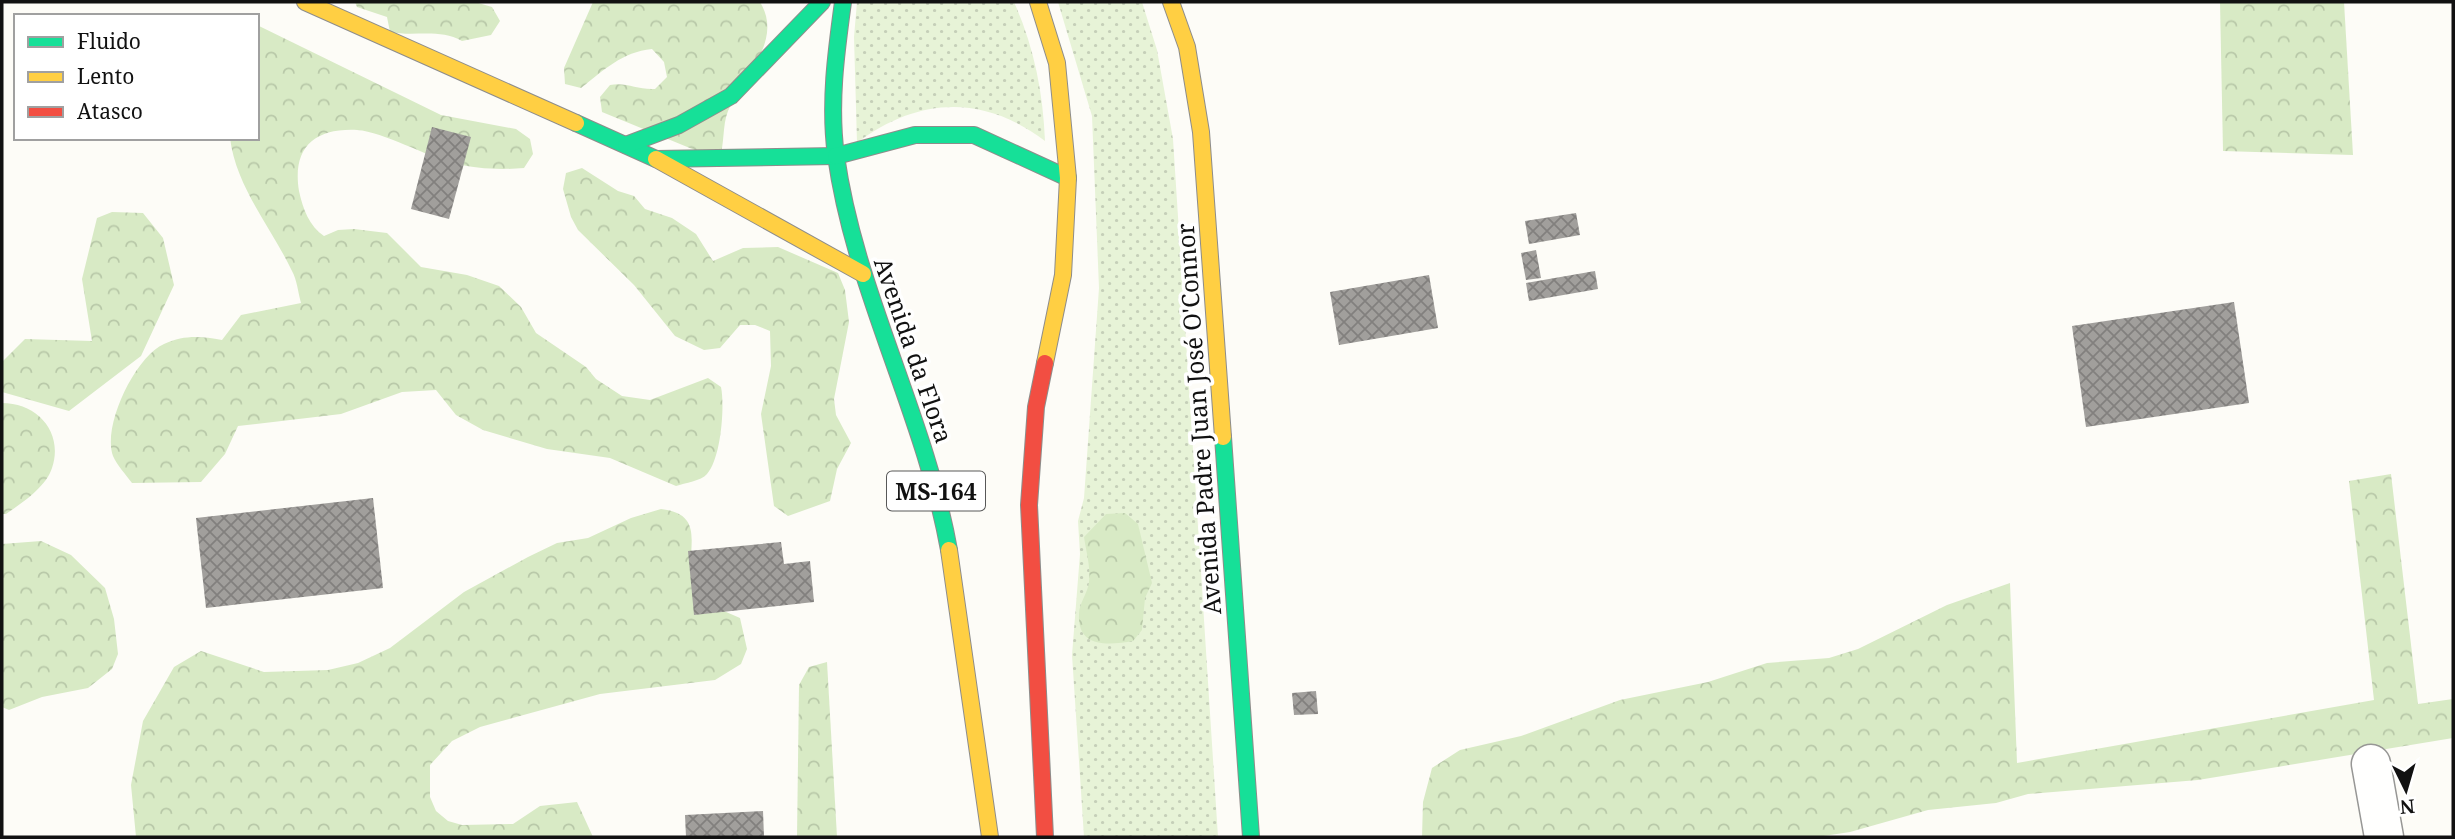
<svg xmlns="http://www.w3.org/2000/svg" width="2455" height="839" viewBox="0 0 2455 839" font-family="'Noto Serif',serif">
<defs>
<pattern id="grass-dots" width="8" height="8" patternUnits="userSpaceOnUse" patternTransform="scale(1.75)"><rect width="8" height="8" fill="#e7f3d7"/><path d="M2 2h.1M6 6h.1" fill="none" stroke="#c5cfb8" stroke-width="1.8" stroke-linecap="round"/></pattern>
<pattern id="forest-crowns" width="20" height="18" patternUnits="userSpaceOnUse" patternTransform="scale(1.75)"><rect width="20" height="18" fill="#d8eac5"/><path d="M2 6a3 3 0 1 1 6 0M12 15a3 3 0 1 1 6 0" fill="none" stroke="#b8c8a8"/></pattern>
<pattern id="building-cross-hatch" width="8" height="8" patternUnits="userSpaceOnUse" patternTransform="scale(1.75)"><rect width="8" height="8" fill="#a19f9c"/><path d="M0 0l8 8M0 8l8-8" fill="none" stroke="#82807e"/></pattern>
</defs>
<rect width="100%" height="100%" fill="#fdfcf7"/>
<g fill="url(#grass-dots)">
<path d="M857 2H1014C1034 47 1043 92 1045 141 983 94 918 97 857 143L854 37Z"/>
<polygon points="1058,2 1142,2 1157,50 1173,139 1218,837 1084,837 1072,655 1080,554 1078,521 1084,498 1099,288 1092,116"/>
</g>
<g fill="url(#forest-crowns)">
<path d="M355 2H475L492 7 500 21 491 35 462 41C439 28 415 37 390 32L387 17 357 7Z"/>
<path d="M593 2H760C784 41 743 77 728 111 722 126 725 144 719 160L602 112 600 97 610 85C627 82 637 90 655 89L667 77 664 62 652 49C622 52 604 70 581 88L565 84 564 68Z"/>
<polygon points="2220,2 2344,2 2353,155 2223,151"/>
<path d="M257 25 441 115 516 129 530 139 533 154 524 168C501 170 476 169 454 163 425 156 384 132 357 130 314 128 292 148 299 191 303 209 309 226 324 236L338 230 354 229 387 233 421 267 467 275 499 286 521 307 536 333 586 367 596 379 622 396 650 400 708 378 721 387C725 406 721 459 707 474 701 481 685 483 676 486L610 458 547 449 483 430 456 415 436 390 402 392 341 414 238 426 225 454 201 482 132 483C126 475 117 465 113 456 102 426 135 357 164 344 184 335 200 336 222 340L241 315 301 303C298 292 297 280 292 271 271 227 236 187 230 138H257Z"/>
<polygon points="582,168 618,191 634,196 645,209 672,218 696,234 713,261 743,248 778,247 838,273 845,290 849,322 834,399 836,415 851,443 837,469 830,501 788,516 774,506 761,414 771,366 770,331 755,325 740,325 720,348 704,350 675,336 634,285 578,230 571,217 563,189 566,173"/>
<polygon points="112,212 143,213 163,238 174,285 141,356 69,411 2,392 3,361 25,339 92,341 82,279 97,218"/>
<path d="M2 403C37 403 64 432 52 468 46 487 22 503 6 514H2Z"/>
<polygon points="2391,474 2418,704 2453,699 2453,738 2198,780 2028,794 1996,803 1928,810 1850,832 1817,837 1422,837 1423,802 1432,768 1460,750 1521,736 1620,700 1708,682 1767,663 1829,658 1858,649 1947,605 2010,583 2017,763 2374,700 2349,481"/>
<path d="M661 509C703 514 689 542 691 571 692 580 694 590 696 599L740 618 747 649 741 664 715 680 600 694 480 727 452 741 430 765V797L436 811 448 821 462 825 513 824 540 806 577 802 593 837H136L131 785 143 721 174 667 201 651 264 672 328 670 358 663 390 648 464 592 528 557 557 543 588 538 631 518Z"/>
<path d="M1125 513 1138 524 1152 583 1145 598 1142 630 1133 641C1110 645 1077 649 1079 614 1079 603 1088 593 1089 582 1091 568 1086 551 1084 537L1106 514Z"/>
<polygon points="41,541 71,555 105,588 114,619 118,654 112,669 88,688 42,697 9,710 2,707 2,544"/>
<polygon points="827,662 837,837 797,837 799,685 809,667"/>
</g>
<g fill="url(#building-cross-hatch)">
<polygon points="432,127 471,137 449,219 411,209"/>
<polygon points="1576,213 1580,235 1529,244 1525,221"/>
<polygon points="1536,250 1541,278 1526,280 1521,253"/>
<polygon points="1595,271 1598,289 1529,301 1526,283"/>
<polygon points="1429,275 1438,328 1339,345 1330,292"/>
<polygon points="2234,302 2249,403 2086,427 2072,326"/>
<polygon points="373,498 383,588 206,608 196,518"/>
<polygon points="781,542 784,564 810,561 814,602 694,615 688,551"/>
<polygon points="1316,691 1318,714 1294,715 1292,693"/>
<polygon points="763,811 764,837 686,837 685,815"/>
</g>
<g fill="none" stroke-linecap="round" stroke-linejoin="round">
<g stroke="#979795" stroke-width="41">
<polyline id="street" points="2371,764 2384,837"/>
</g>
<g stroke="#8e8d8b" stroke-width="18">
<g id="fast">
<path d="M843 2C836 53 829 104 836 156 855 292 925 415 949 550"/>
<polyline points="576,123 656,159 836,156"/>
<polyline points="626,145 679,125 731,96 822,2"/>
<polyline points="836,156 915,135 974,135 1068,178"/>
<polyline points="1223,437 1251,837"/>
</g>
</g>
<g stroke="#8e8d8b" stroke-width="18">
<g id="slow">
<polyline points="305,2 576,123"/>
<polyline points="1038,2 1057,63 1068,178 1063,275 1045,363"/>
<polyline points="1171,2 1187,47 1201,132 1223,437"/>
<polyline points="656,159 863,274"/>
<polyline points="949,550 990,837"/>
</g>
</g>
<g stroke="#8e8d8b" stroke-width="18">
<polyline id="jam" points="1045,837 1029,505 1036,407 1045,363"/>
</g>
<use href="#street" stroke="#fffffe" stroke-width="38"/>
<use href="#fast" stroke="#16e098" stroke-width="16"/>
<use href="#slow" stroke="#ffcf43" stroke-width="16"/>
<use href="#jam" stroke="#f24e42" stroke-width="16"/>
</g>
<g text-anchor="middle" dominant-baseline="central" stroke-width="7" stroke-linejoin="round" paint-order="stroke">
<rect fill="#fff" stroke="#585858" stroke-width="2" x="887" y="471.5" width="98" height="39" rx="5"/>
<g font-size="23" font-weight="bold" fill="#111">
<text x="936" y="491">MS-164</text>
</g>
<g font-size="24" fill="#111" stroke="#fff">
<text transform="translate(914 350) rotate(71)">Avenida da Flora</text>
<text transform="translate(1198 419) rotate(-94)">Avenida Padre Juan José O'Connor</text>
</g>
</g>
<rect width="2455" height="839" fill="none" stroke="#111111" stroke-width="7"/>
<rect x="14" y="14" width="245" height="126" fill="#ffffff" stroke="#a0a0a0" stroke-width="2"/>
<rect x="28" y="37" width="35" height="10" fill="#16e098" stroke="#a0a0a0" stroke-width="2"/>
<text x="77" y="49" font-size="21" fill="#111111">Fluido</text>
<rect x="28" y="72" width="35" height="10" fill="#ffcf43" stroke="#a0a0a0" stroke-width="2"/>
<text x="77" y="84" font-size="21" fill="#111111">Lento</text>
<rect x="28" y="107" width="35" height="10" fill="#f24e42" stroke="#a0a0a0" stroke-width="2"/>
<text x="77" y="119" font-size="21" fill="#111111">Atasco</text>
<g transform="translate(2406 790) rotate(175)" stroke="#ffffff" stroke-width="5" paint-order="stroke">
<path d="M0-5L12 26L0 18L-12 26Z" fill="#111111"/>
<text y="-10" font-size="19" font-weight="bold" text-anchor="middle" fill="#111111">N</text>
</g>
</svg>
